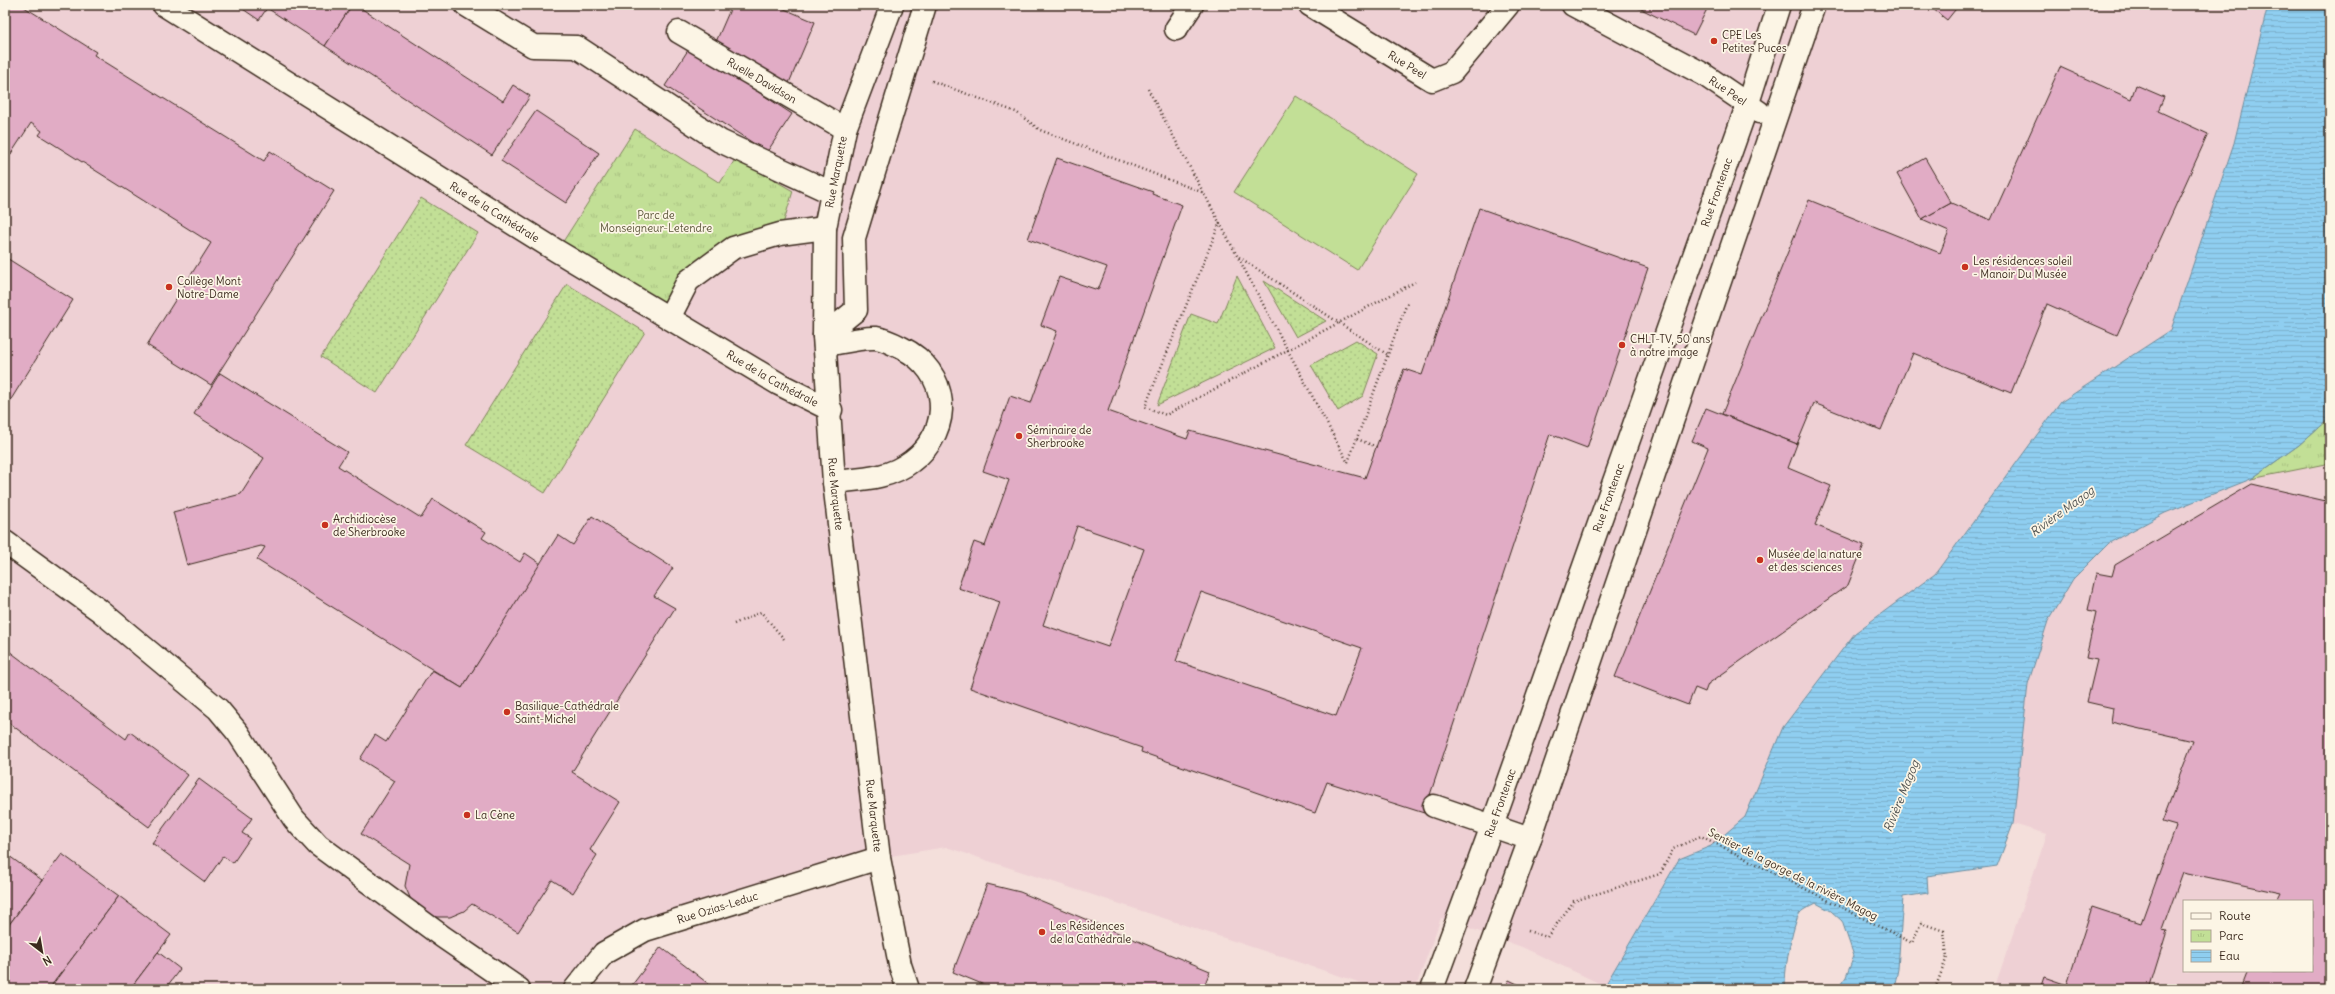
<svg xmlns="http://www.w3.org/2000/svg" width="2335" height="994" viewBox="0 0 2335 994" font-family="Delius,sans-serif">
<defs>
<pattern id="grass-dots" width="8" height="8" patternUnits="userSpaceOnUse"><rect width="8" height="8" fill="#c2df96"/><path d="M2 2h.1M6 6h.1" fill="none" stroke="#a8c081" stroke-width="1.8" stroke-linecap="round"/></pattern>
<pattern id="park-tufts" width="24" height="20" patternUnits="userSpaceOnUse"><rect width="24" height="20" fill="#c2df96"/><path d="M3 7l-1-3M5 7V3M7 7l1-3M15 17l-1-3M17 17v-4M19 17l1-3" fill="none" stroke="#a8c081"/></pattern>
<pattern id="water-rules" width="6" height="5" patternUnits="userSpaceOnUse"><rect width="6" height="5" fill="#8fcef0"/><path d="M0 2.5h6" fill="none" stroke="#7cb1cd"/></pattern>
</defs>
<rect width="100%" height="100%" fill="#f4dfdb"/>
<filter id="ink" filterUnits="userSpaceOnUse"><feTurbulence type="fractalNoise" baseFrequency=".025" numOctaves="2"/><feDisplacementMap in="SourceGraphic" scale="8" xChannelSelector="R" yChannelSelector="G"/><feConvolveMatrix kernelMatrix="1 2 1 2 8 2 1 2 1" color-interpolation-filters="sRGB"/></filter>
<g filter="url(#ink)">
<g fill="#eed0d4" fill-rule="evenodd">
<polygon points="5,5 2268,5 2234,143 2171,330 2061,402 1935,574 1855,633 1783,727 1745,817 1711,846 1679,859 1605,986 1522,947 1441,918 1415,989 1380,989 946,847 879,858 645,930 575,989 5,989"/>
<path d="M2330 463V989H1994L2047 834 2013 824 2028 684 2048 621 2073 579 2109 543 2165 513 2251 479ZM2184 901H2312V971H2184Z"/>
</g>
<g fill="url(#grass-dots)" stroke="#7e845a">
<polygon points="421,198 478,233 377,393 321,357"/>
<polygon points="1237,276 1275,348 1157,405 1191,314 1218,324"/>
<polygon points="1264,281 1326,321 1296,337"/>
<polygon points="567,284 645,332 545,493 466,445"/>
<polygon points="1356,340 1378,354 1363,396 1338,411 1311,365"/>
</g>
<g fill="url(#park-tufts)" stroke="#7e845a">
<polygon points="635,129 720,183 736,158 793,191 780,234 733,248 669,318 557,251"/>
<polygon points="2330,417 2330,463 2251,479 2299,445"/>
</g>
<polygon fill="#c2df96" stroke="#7e845a" points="1296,96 1418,174 1357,270 1234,192"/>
<path fill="url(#water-rules)" stroke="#6d8c9c" d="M2268 5H2330V417L2299 445 2251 479 2165 513 2109 543 2073 579 2048 621 2028 684 2013 824 1997 866 1927 876 1928 893 1903 897 1898 969 1894 989H1837L1846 977 1854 956 1842 921 1831 911 1816 903C1811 906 1803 909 1800 913 1793 922 1782 979 1786 989H1603L1679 859 1711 846 1745 817 1783 727 1855 633 1935 574 2061 402 2171 330 2234 143Z"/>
<g fill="#e1acc5" stroke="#3b2a1e" fill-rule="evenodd">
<polygon points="5,5 21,5 96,52 94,55 264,161 270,151 334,191 211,385 147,345 211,243 39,135 42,131 31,123 5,163"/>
<polygon points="237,5 352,5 325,46 267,8 259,20"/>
<polygon points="352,5 356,5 503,101 513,85 530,96 492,155 325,46"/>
<polygon points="732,5 775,5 815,22 789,83 712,51"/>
<polygon points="1633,5 1709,5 1694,35"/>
<polygon points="1928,5 1959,5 1947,20"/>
<polygon points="690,47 792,114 767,152 665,86"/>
<polygon points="2060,67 2131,99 2136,85 2164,97 2158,111 2208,134 2117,335 2047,304 2011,393 1913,353 1881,430 1814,403 1797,444 1722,414 1809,200 1940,253 1949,231 1922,219 1951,203 1991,220"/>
<polygon points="536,111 599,153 566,203 501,161"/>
<path d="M1057 158 1153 192 1152 194 1182 205 1108 411 1187 439 1190 431 1365 478 1404 369 1422 375 1479 208 1648 268 1587 448 1550 434 1424 813 1327 782 1315 813 1141 752 1142 748 970 688 1000 602 958 588 974 542 985 546 1009 480 983 471 1010 396 1031 403 1057 331 1041 325 1059 277 1098 290 1107 267 1028 239ZM1077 526 1144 549 1108 647 1043 625ZM1201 592 1362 648 1336 716 1176 661Z"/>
<polygon points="1925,158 1951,203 1922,219 1897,174"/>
<polygon points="5,257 73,300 5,409"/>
<polygon points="220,373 347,452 338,466 421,518 433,499 486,532 482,538 520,562 525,553 541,564 462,688 257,560 265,547 261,546 187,565 173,512 241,494 264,458 194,414"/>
<polygon points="1706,408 1797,444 1788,468 1831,486 1815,525 1864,545 1848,585 1708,684 1705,692 1695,688 1688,705 1615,677 1708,448 1692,441"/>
<polygon points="2252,484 2330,502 2330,989 2241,989 2248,971 2312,971 2312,901 2277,901 2281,893 2183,872 2162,930 2167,931 2149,989 2040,989 2044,977 2067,985 2092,907 2141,923 2176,826 2162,822 2193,741 2111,722 2113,708 2087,702 2097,660 2086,658 2096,612 2088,610 2096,573 2112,576 2115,565"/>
<polygon points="592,516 673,568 654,596 675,608 572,772 620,802 590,850 597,855 573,893 552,880 518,932 472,904 464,911 450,917 435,917 422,911 411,900 405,886 409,864 361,834 395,781 360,759 375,735 386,742 432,670 462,688 558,535 573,545"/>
<polygon points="5,648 126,739 130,732 188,775 149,827 5,720"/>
<polygon points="199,779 252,818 242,833 250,838 233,863 223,856 205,882 152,843"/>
<polygon points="5,853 42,880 5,930"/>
<polygon points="62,854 119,896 49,989 5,989 5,930"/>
<polygon points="987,884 1020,892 1210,971 1203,989 994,989 953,972"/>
<polygon points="119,896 171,935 130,989 49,989"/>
<polygon points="661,947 715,989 629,989"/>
<polygon points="158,952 180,969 165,989 130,989"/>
<polygon points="1509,980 1528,989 1505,989"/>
</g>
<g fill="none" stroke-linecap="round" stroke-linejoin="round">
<g stroke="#3b2a1e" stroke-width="25">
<g id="minor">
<path id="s1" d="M164 5 557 251 779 384 831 410"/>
<polyline points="466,5 533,46 577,47 720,141 832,193"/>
<path id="s2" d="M892 5 845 129 825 228 824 336 834 482 879 858 900 965 908 989"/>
<path id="s3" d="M1310 5 1432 80 1452 72 1508 5"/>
<path id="s4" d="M1573 5 1703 74 1759 112"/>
<polyline points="1176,29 1192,5"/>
<path id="s5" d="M679 32 845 129"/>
<polyline points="669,318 688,281 733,248 780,234 825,228"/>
<polyline points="824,336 856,310 854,238 925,5"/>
<path d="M825 345C839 343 862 337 876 338 884 339 894 344 902 348 949 371 955 429 912 461 889 479 862 479 834 482"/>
<polyline points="5,542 99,610 218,709 238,733 294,819 318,845 443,937 519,989"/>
<polyline points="1434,806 1530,839"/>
<path id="s6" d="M575 989 604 953 645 930 879 858"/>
<path id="s7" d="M1432 989 1492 826 1747 106 1779 5"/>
<polyline points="1475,989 1530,839 1814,5"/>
</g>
</g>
<g stroke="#3b2a1e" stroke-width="2.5" stroke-dasharray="1 3" stroke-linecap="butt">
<polyline points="932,81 1016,112 1040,130 1204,193"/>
<polyline points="1148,89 1348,463"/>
<polyline points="1220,222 1145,407 1166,415 1415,282"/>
<polyline points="1239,257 1388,355"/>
<polyline points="1357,439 1377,447"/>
<polyline points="1348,462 1407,303"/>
<polyline points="734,624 761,612 784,639"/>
<polyline points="1528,931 1547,937 1574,901 1660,874 1673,849 1701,836 1912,943 1921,923 1944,931 1947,957 1935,989"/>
</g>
<use href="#minor" stroke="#fcf5e5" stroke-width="22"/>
</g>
</g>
<g fill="#c8321e" stroke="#fcf5e5" stroke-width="1.5">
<circle cx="1714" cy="41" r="4"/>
<circle cx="1965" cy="267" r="4"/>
<circle cx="169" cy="287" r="4"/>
<circle cx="1622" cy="345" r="4"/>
<circle cx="1019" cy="436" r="4"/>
<circle cx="325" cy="525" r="4"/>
<circle cx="1760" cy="560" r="4"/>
<circle cx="507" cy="712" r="4"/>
<circle cx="467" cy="815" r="4"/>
<circle cx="1042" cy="932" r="4"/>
</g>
<g text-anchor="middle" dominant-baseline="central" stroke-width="3.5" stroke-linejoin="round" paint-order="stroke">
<g font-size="11" fill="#3b2a1e" stroke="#fcf5e5" text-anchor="start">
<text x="1722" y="35">CPE Les<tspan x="1722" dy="13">Petites Puces</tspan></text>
<text x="1973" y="261">Les résidences soleil<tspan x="1973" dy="13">- Manoir Du Musée</tspan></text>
<text x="177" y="281">Collège Mont<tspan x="177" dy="13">Notre-Dame</tspan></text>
<text x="1630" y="339">CHLT-TV, 50 ans<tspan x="1630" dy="13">à notre image</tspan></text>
<text x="1027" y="430">Séminaire de<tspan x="1027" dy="13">Sherbrooke</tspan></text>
<text x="333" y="519">Archidiocèse<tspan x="333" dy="13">de Sherbrooke</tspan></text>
<text x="1768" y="554">Musée de la nature<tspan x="1768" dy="13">et des sciences</tspan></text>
<text x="515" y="706">Basilique-Cathédrale<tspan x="515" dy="13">Saint-Michel</tspan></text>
<text x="475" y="815">La Cène</text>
<text x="1050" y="926">Les Résidences<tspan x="1050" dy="13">de la Cathédrale</tspan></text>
</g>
<g font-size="11" fill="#3b2a1e" stroke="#fcf5e5">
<text stroke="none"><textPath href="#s3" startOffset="114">Rue Peel</textPath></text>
<text stroke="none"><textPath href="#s5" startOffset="96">Ruelle Davidson</textPath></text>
<text stroke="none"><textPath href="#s4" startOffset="177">Rue Peel</textPath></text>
<text transform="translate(836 172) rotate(-79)">Rue Marquette</text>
<text stroke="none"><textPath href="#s7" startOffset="846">Rue Frontenac</textPath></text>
<text stroke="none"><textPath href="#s1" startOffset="390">Rue de la Cathédrale</textPath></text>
<text stroke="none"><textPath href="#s1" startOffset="714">Rue de la Cathédrale</textPath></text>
<text stroke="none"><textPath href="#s2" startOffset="500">Rue Marquette</textPath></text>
<text stroke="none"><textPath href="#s7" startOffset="522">Rue Frontenac</textPath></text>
<text stroke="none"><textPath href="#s7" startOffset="198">Rue Frontenac</textPath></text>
<text stroke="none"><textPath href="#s2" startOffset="824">Rue Marquette</textPath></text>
<text transform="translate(1793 874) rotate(27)">Sentier de la gorge de la rivière Magog</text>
<text stroke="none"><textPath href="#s6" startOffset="169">Rue Ozias-Leduc</textPath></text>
</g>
<g font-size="11" fill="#5d573c" stroke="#fcf5e5">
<text x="656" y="215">Parc de<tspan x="656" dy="13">Monseigneur-Letendre</tspan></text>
</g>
<g font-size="12" font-style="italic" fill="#505352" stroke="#fcf5e5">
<text transform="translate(2062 511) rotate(-36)">Rivière Magog</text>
<text transform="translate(1901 796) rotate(-68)">Rivière Magog</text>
</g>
</g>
<rect width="2335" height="994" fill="none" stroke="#fcf5e5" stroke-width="20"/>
<rect x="10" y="10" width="2315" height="974" fill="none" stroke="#3b2a1e" stroke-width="1.5" filter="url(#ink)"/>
<rect x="2183" y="900" width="130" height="72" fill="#fcf5e5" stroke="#afa495"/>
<rect x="2191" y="913" width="20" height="6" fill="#fcf5e5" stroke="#afa495"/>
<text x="2219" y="920" font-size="12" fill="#3b2a1e">Route</text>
<rect x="2191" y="930" width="20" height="12" fill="url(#park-tufts)" stroke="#afa495"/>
<text x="2219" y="940" font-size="12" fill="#3b2a1e">Parc</text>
<rect x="2191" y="950" width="20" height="12" fill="url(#water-rules)" stroke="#afa495"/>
<text x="2219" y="960" font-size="12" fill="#3b2a1e">Eau</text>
<g transform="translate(42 952) rotate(149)" stroke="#fcf5e5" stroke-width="3" paint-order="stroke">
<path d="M0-3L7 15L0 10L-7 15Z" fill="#3b2a1e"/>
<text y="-6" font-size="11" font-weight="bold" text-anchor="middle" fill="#3b2a1e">N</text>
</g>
</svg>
